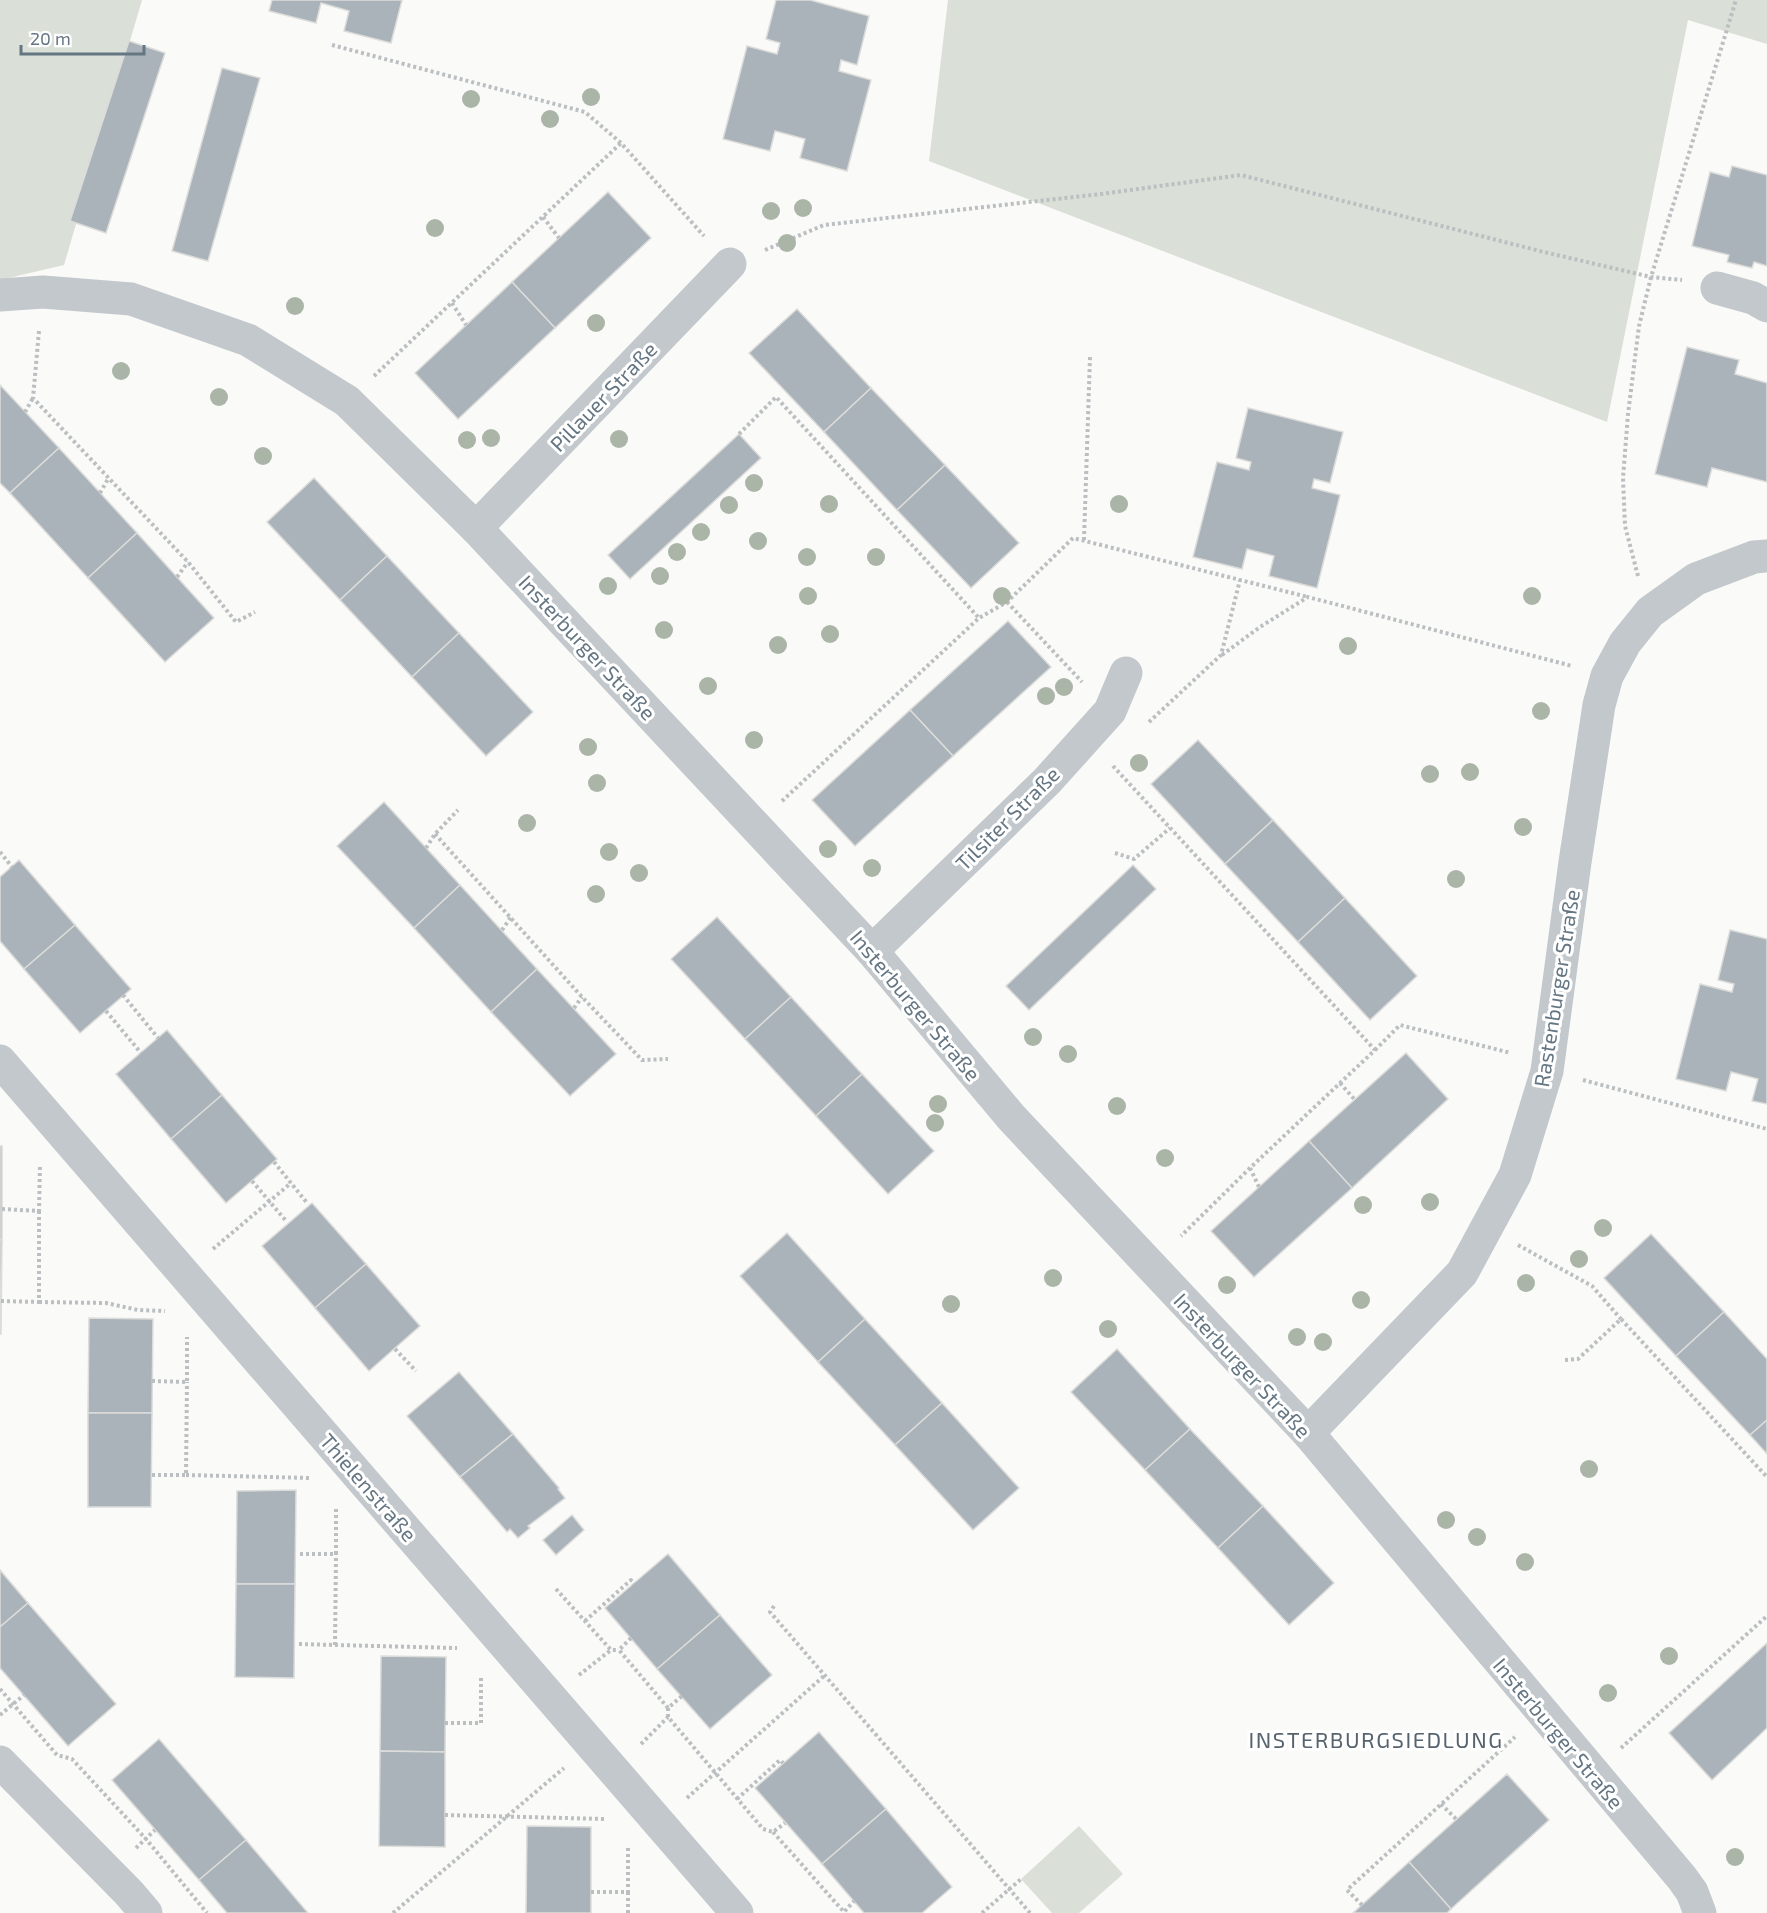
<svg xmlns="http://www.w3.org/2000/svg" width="1767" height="1913" viewBox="0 0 1767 1913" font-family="'Exo 2',sans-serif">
<rect width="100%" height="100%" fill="#fafaf8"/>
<g fill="#dadfd7">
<polygon points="0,0 142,0 64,265 0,280"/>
<polygon points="948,0 1767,0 1767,44 1688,20 1607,422 929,161"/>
<polygon points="1079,1826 1123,1874 1079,1913 1052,1913 1021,1879"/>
</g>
<g fill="#aab3b9" stroke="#dcdcda" stroke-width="1.5">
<polygon points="272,0 402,0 391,43 344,31 349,11 321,3 316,23 269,11"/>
<polygon points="776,0 810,0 869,16 857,65 841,60 839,71 871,80 847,171 800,158 805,139 775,131 770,151 723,139 747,46 777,54 780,43 766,39"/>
<polygon points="129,41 165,53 106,233 70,221"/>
<polygon points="222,68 260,78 208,261 172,251"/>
<polygon points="1732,166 1767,175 1767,266 1754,262 1752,268 1727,262 1729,255 1692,246 1710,172 1729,177"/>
<polygon points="608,192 651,238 555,328 512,282"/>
<polygon points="512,282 555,328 458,419 415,373"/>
<polygon points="797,309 871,388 824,432 749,353"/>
<polygon points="1687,347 1739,360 1735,374 1767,383 1767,482 1712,468 1707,487 1655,474"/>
<polygon points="0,385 59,448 10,493 0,483"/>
<polygon points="871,388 945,465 897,510 824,432"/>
<polygon points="1248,408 1343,432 1330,483 1314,479 1312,488 1340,495 1317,588 1269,576 1274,556 1247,549 1242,569 1193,557 1217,462 1249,470 1251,462 1236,458"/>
<polygon points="739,434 761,458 630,579 608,555"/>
<polygon points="59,448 137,533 88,578 10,493"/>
<polygon points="945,465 1019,543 971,588 897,510"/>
<polygon points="314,478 387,556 340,600 267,522"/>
<polygon points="137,533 214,618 165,662 88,578"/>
<polygon points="387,556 459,633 412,677 340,600"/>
<polygon points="1008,621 1051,667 953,756 910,710"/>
<polygon points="459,633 533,712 486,756 412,677"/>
<polygon points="910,710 953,756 855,846 812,800"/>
<polygon points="1198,740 1273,820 1225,864 1151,784"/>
<polygon points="384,802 460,885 414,928 337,846"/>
<polygon points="1273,820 1345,898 1298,942 1225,864"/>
<polygon points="19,860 75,925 24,969 0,941 0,877"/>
<polygon points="1133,865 1156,889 1029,1010 1006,986"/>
<polygon points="460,885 537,969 491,1012 414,928"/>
<polygon points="1345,898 1417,976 1370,1020 1298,942"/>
<polygon points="717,917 791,997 745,1039 671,959"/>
<polygon points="75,925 131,989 80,1033 24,969"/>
<polygon points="1730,930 1767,939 1767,1104 1752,1101 1758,1079 1731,1072 1726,1091 1676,1079 1700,984 1732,992 1734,984 1718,980"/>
<polygon points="537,969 616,1054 570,1096 491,1012"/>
<polygon points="791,997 862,1074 816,1116 745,1039"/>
<polygon points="167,1030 222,1095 171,1139 116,1074"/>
<polygon points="1406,1053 1448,1099 1352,1188 1309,1141"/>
<polygon points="862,1074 934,1151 888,1194 816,1116"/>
<polygon points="222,1095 277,1159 226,1203 171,1139"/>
<polygon points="1309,1141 1352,1188 1254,1277 1211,1231"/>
<rect x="0" y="1146" width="2" height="94"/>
<polygon points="312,1203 366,1264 315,1308 262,1246"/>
<polygon points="787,1233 865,1319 818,1362 740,1276"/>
<polygon points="1651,1234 1724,1312 1676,1356 1604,1278"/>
<polygon points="0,1240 2,1240 1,1334 0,1334"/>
<polygon points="366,1264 420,1326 369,1371 315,1308"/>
<polygon points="1724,1312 1767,1359 1767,1420 1750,1435 1676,1356"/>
<polygon points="89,1318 153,1319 152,1413 88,1413"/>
<polygon points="865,1319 942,1403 895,1445 818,1362"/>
<polygon points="1117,1349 1190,1429 1145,1470 1071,1392"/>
<polygon points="459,1372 513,1434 460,1477 407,1416"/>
<polygon points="942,1403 1019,1488 973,1530 895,1445"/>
<polygon points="88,1413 152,1413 151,1507 88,1507"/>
<polygon points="1767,1420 1767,1454 1750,1435"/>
<polygon points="1190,1429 1263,1506 1218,1548 1145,1470"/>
<polygon points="513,1434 559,1488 558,1489 565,1498 528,1526 530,1528 518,1538 510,1529 507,1532 460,1477"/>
<polygon points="296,1490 295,1584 236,1584 237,1491"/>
<polygon points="1263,1506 1334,1583 1289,1625 1218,1548"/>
<polygon points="572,1515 584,1530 556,1555 543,1540"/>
<polygon points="668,1554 720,1615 657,1669 605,1608"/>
<polygon points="0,1570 28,1603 0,1627"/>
<polygon points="236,1584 295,1584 294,1678 235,1677"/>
<polygon points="28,1603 116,1704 68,1746 0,1668 0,1627"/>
<polygon points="720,1615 772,1675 710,1729 657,1669"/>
<polygon points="1767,1643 1767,1728 1712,1780 1669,1733"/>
<polygon points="381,1656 446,1657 445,1752 380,1751"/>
<polygon points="819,1732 886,1809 822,1864 755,1788"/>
<polygon points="159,1739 246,1840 199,1880 112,1780"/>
<polygon points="380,1751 445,1752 445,1847 379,1846"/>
<polygon points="1507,1774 1549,1820 1451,1909 1409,1862"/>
<polygon points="886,1809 952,1887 922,1913 864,1913 822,1864"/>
<polygon points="527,1826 591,1827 591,1913 526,1913"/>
<polygon points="246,1840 308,1913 227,1913 199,1880"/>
<polygon points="1409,1862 1451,1909 1447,1913 1353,1913"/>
</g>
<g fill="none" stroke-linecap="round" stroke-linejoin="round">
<g stroke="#bbbfc2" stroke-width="4" stroke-dasharray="3 3" stroke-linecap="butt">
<polyline points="332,45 585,112 621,143 704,236"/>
<polyline points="543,217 559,238"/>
<polyline points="765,250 824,225 1101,194 1241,175 1544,252 1651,277 1682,280"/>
<polyline points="452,303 466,325"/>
<polyline points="39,331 33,398 188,562 236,622 255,612"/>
<polyline points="374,376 621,143"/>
<polyline points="25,412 33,398"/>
<polyline points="739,434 776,397 979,618"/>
<polyline points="100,493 108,479"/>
<polyline points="1084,540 1090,357"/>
<polyline points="1638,576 1625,526 1623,478 1628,414 1639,326 1651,277 1736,0"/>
<polyline points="177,577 188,562"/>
<polyline points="1007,602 1082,682"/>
<polyline points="1222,655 1260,627 1308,597 1572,666"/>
<polyline points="1149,722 1221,655 1240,580"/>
<polyline points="1113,766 1375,1050 1250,1168 1181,1236"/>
<polyline points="782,801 979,618 1007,602 1073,538 1308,597"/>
<polyline points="435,834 582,997 642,1060 668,1059"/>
<polyline points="426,848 435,834 458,810"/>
<polyline points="0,852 12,867"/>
<polyline points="1115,853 1134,859 1170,828"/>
<polyline points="502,930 511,917"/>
<polyline points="123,995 158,1038"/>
<polyline points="574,1008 582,997"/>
<polyline points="106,1011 141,1053"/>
<polyline points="1375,1050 1400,1025 1511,1053"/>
<polyline points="1583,1080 1767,1129"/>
<polyline points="1340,1083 1355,1100"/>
<polyline points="274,1162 308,1204"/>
<polyline points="1250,1168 1259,1187"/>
<polyline points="252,1181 287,1222"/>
<polyline points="2,1209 39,1211 40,1165"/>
<polyline points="1518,1245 1592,1286 1621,1319"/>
<polyline points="213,1249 291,1183"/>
<polyline points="1,1301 39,1302 39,1211"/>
<polyline points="39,1302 106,1303 138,1310 165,1311"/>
<polyline points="395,1349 416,1371"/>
<polyline points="1565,1360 1578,1359 1621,1319 1767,1477"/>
<polyline points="152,1381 187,1382 187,1337"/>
<polyline points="152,1475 186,1475 187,1382"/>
<polyline points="186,1475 311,1478"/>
<polyline points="300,1554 336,1554 336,1509"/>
<polyline points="556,1589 611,1650 619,1650"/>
<polyline points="774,1606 770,1612 1030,1913"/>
<polyline points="585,1621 631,1580 634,1584"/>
<polyline points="631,1638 619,1650 668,1708 682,1696"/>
<polyline points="299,1644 335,1645 336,1554"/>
<polyline points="335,1645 457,1648"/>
<polyline points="579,1675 611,1650"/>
<polyline points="0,1689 57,1755 72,1759 146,1839 207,1913"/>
<polyline points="668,1708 668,1717 763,1829 773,1832 785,1823"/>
<polyline points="0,1715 24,1695"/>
<polyline points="445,1723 481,1723 481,1677"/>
<polyline points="641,1744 668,1717"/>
<polyline points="1621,1748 1767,1616"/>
<polyline points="687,1798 825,1675"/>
<polyline points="737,1799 780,1760 783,1763"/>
<polyline points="1441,1804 1456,1819"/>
<polyline points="445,1815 604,1819"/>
<polyline points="773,1832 844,1912 854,1901"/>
<polyline points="136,1848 155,1830"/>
<polyline points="591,1892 628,1892 628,1845"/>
<polyline points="628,1892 628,1913"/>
<polyline points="1362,1905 1347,1890 1515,1737"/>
<polyline points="393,1913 564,1768"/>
<polyline points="982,1913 1021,1879"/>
</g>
<g stroke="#c3c8cc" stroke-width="33">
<polyline points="1717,288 1753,298 1767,306"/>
<polyline points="0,295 43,292 131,299 248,340 347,401 476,528 872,951 1011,1117 1308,1433 1682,1878 1692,1892 1700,1913"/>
<polyline points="476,528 730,264"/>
<polyline points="872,951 1047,781 1110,711 1126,673"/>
<polyline points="0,1061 737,1913"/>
<polyline points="1308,1433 1462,1273 1515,1175 1547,1071 1575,862 1599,705 1607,676 1625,643 1650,612 1696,579 1754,557 1767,556"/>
<polyline points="0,1762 129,1893 146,1913"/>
</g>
</g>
<g fill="#aab4a7">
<circle cx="591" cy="97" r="9"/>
<circle cx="471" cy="99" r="9"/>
<circle cx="550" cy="119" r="9"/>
<circle cx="803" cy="208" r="9"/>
<circle cx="771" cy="211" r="9"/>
<circle cx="435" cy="228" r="9"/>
<circle cx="787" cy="243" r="9"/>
<circle cx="295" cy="306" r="9"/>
<circle cx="596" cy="323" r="9"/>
<circle cx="121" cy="371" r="9"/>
<circle cx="219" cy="397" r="9"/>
<circle cx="491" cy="438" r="9"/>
<circle cx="619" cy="439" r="9"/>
<circle cx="467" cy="440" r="9"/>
<circle cx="263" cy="456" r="9"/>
<circle cx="754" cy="483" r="9"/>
<circle cx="829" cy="504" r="9"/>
<circle cx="1119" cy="504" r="9"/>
<circle cx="729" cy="505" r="9"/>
<circle cx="701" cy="532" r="9"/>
<circle cx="758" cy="541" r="9"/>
<circle cx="677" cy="552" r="9"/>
<circle cx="807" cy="557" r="9"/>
<circle cx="876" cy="557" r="9"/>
<circle cx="660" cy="576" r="9"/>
<circle cx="608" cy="586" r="9"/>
<circle cx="808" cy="596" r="9"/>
<circle cx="1002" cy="596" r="9"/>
<circle cx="1532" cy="596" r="9"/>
<circle cx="664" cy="630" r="9"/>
<circle cx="830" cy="634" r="9"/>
<circle cx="778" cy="645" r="9"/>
<circle cx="1348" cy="646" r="9"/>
<circle cx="708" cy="686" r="9"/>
<circle cx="1064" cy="687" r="9"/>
<circle cx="1046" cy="696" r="9"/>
<circle cx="1541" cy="711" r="9"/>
<circle cx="754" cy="740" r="9"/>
<circle cx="588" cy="747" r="9"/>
<circle cx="1139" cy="763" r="9"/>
<circle cx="1470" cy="772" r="9"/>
<circle cx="1430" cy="774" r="9"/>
<circle cx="597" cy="783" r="9"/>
<circle cx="527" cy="823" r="9"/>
<circle cx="1523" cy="827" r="9"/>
<circle cx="828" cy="849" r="9"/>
<circle cx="609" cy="852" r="9"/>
<circle cx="872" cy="868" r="9"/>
<circle cx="639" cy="873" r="9"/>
<circle cx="1456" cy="879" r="9"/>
<circle cx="596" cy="894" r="9"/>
<circle cx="1033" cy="1037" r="9"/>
<circle cx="1068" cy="1054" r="9"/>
<circle cx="938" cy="1104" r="9"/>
<circle cx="1117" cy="1106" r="9"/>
<circle cx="935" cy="1123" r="9"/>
<circle cx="1165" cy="1158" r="9"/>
<circle cx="1430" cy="1202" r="9"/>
<circle cx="1363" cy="1205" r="9"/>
<circle cx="1603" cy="1228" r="9"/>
<circle cx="1579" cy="1259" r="9"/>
<circle cx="1053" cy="1278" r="9"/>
<circle cx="1526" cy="1283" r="9"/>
<circle cx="1227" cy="1285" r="9"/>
<circle cx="1361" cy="1300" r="9"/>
<circle cx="951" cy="1304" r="9"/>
<circle cx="1108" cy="1329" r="9"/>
<circle cx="1297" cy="1337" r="9"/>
<circle cx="1323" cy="1342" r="9"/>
<circle cx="1589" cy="1469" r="9"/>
<circle cx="1446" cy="1520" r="9"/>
<circle cx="1477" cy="1537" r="9"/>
<circle cx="1525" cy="1562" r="9"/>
<circle cx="1669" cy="1656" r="9"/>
<circle cx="1608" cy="1693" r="9"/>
<circle cx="1735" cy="1857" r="9"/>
</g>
<g text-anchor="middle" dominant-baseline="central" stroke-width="6" stroke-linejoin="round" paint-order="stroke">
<g font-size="21" fill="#657683" stroke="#fff">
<text transform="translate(603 396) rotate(-46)">Pillauer Straße</text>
<text transform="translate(588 647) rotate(47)">Insterburger Straße</text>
<text transform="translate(1007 818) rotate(-45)">Tilsiter Straße</text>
<text transform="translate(1556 988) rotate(-81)">Rastenburger Straße</text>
<text transform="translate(916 1005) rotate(50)">Insterburger Straße</text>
<text transform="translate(1243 1365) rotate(47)">Insterburger Straße</text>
<text transform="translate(369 1487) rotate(49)">Thielenstraße</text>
<text transform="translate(1559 1733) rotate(50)">Insterburger Straße</text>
</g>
<g font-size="22" letter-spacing="1.5" fill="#57646e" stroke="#fff">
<text x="1376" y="1739">INSTERBURGSIEDLUNG</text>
</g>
</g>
<path d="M21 45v9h123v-9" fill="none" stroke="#657683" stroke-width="3"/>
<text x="30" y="45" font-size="18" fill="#657683" stroke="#ffffff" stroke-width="4.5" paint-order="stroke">20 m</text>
</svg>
